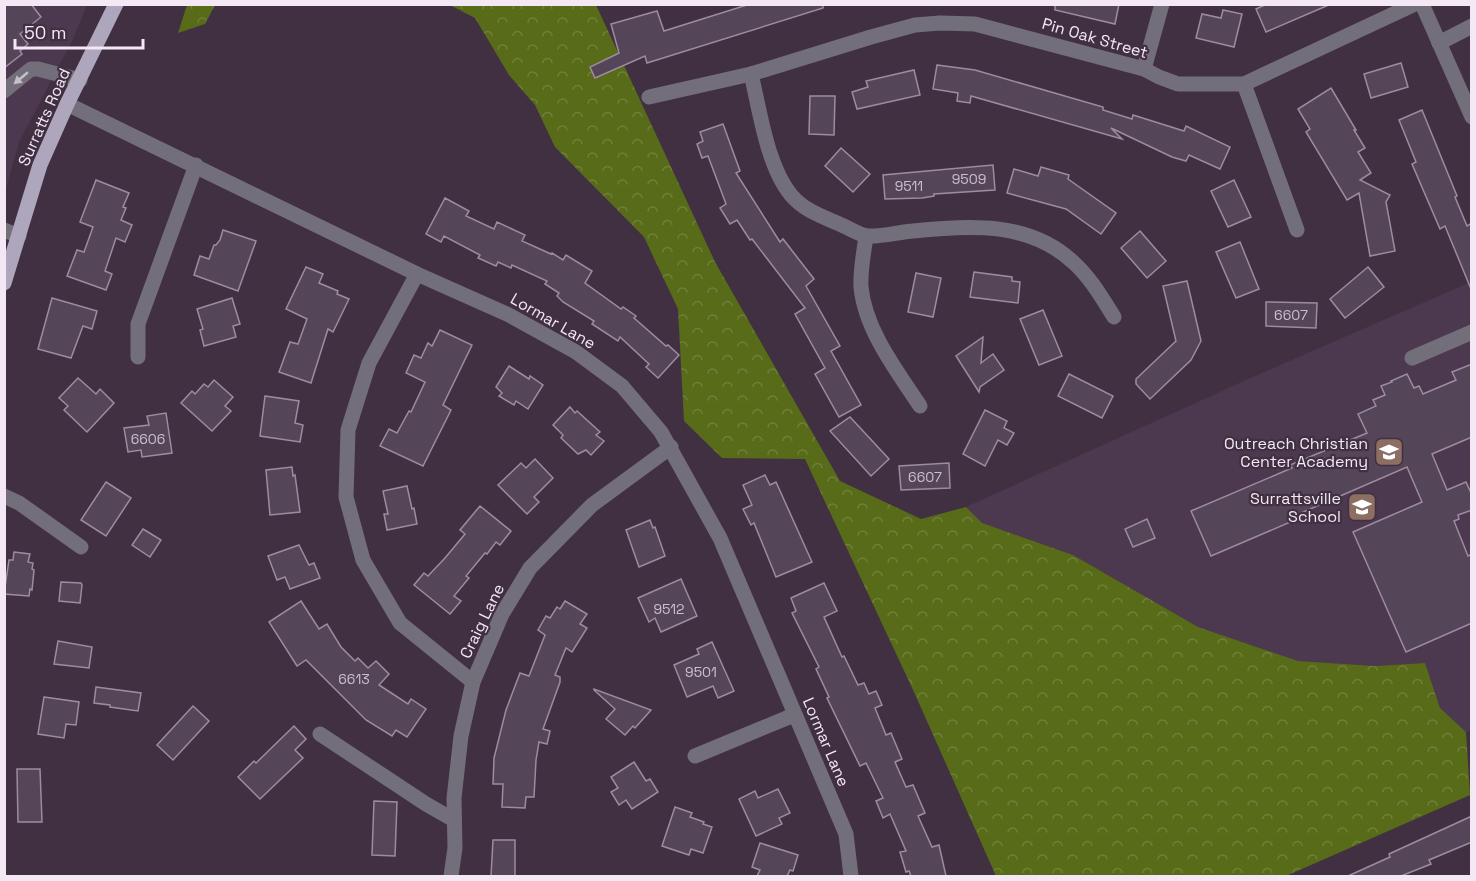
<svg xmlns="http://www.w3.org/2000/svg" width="1476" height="881" viewBox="0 0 1476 881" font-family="'Space Grotesk',sans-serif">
<defs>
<pattern id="forest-crowns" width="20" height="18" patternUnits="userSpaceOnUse" patternTransform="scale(1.5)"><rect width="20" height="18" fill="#576b19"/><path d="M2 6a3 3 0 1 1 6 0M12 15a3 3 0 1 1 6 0" fill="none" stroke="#70803b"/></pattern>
</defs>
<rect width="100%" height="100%" fill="#413042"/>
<g fill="#4d394f">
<polygon points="5,5 87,5 73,39 19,142 5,192"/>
<polygon points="1471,282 1472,730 1466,732 1440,708 1425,663 1375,666 1298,661 1198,627 1073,555 981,523 966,507 1253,377"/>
</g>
<g fill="url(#forest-crowns)">
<polygon points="187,5 215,5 205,24 178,33"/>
<polygon points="450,5 596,5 715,262 840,481 921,519 966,507 982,523 1073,555 1198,627 1298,661 1375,666 1425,663 1440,708 1466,732 1470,795 1286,876 996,876 914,692 805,459 722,458 684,421 678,309 644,237 555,147 535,105 509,75 475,18"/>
</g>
<g fill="#554558" stroke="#9e8ba1" stroke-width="1.5">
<polygon points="4,4 31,4 41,17 20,34 28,44 20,51 22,54 4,68"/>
<polygon points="750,4 823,4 823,8 647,63 645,56 595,78 590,67 619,53 611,24 657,11 664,31"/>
<polygon points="1055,4 1119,4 1115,24 1055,10"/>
<polygon points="1267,4 1331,4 1266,32 1256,9"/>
<polygon points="1223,10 1242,14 1234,47 1196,38 1202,14 1221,18"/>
<polygon points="1401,63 1408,87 1371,98 1364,74"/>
<polygon points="937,65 975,70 1103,107 1103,110 1132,119 1133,115 1184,131 1186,126 1230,147 1220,169 1189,155 1186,161 1172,157 1111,128 1122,139 971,96 970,103 957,101 958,93 933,89"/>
<polygon points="914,70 920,95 857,109 852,92 868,87 866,81"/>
<polygon points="1331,88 1356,130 1354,130 1365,148 1358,152 1371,173 1360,180 1390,195 1386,202 1395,251 1370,256 1359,193 1347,200 1306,132 1310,129 1298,109"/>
<polygon points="810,96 835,96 834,135 809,134"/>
<polygon points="1422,110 1457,196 1455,197 1467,226 1472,223 1471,289 1445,226 1440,229 1412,164 1416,162 1399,120"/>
<polygon points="723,124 740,171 736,173 780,242 783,239 814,279 806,286 840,346 831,351 861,405 839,417 815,374 825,368 795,314 805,308 752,239 750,240 737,220 730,224 720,208 726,204 708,156 702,158 697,144 703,141 700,132"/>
<polygon points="841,148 870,174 853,192 825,166"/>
<polygon points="993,165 995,190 934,194 934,196 922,198 885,199 883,175"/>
<polygon points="1041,167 1069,175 1068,179 1116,213 1101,234 1066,209 1007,193 1014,169 1038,176"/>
<polygon points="96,180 129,193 123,207 126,208 121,220 132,225 125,242 116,238 105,271 112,274 106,290 67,276 77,250 84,252 93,227 80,222"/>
<polygon points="1234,180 1251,217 1228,227 1211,191"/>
<polygon points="445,198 469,211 466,216 494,229 497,222 525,235 522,241 551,254 552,253 563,260 566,255 592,271 585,283 621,309 623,307 636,316 634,318 666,346 668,345 679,355 658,378 646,367 649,364 620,337 618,341 592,324 594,321 563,302 557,296 559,293 545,284 547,281 512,265 511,268 498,262 496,266 478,258 480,255 444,236 441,242 426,234"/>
<polygon points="223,230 256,241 238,291 194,275 200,256 209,259 214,245 216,245 220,240"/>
<polygon points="1140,231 1166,261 1147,278 1121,248"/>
<polygon points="1240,242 1259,289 1236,298 1216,252"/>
<polygon points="306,267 323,274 319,283 338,291 337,294 349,299 333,332 328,329 311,383 279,372 290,342 298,344 307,319 286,309"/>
<polygon points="1368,267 1384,287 1345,318 1330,299"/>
<polygon points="974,272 1012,277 1012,281 1020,282 1018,303 970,297"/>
<polygon points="916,273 941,278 933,317 908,312"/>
<polygon points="1187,281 1201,341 1191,360 1150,399 1136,384 1136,379 1176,341 1163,286"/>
<polygon points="52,298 97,311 92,329 83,326 71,358 38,349"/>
<polygon points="232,298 240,324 233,326 236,337 204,346 200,330 203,329 197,309"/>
<polygon points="1266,302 1317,303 1316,328 1266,326"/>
<polygon points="1043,310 1062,356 1039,365 1020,319"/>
<polygon points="440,330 472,345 443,405 451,410 423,466 380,446 389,429 397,433 409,411 411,412 425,382 406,373 414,355 421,358 428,343 432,346"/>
<polygon points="983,337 981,363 993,354 1004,370 980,387 979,392 956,356"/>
<polygon points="1472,364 1472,437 1432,454 1447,490 1466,482 1472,495 1472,510 1458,515 1459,519 1454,521 1468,556 1472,554 1472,623 1406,652 1353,532 1422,502 1407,467 1301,513 1302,517 1211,556 1191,511 1292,468 1290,465 1367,433 1358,414 1376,406 1373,400 1385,395 1381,386 1392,382 1391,381 1407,374 1414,388 1419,386 1423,394 1456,380 1452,372"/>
<polygon points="509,366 529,379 530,376 543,385 528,409 516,401 514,405 499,396 502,393 496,387"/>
<polygon points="1069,374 1113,396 1102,418 1058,396"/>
<polygon points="78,378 96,394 100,389 114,403 87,432 64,410 68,406 59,398"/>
<polygon points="214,380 233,397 225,406 231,411 212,431 181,403 192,391 195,394 204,384 208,387"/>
<polygon points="265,396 299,401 295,423 303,425 300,442 260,436"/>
<polygon points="570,407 575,413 577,411 600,432 596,435 604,441 591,455 586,450 578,454 561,438 563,435 553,425"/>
<polygon points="985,410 1007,421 1004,428 1014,433 1007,445 998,440 985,466 963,454"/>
<polygon points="166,413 172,453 142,457 141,450 128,452 124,428 149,425 147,416"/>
<polygon points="850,417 889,459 871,476 830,431"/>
<polygon points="535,459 553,478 534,497 539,502 527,514 498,485 521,463 526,468"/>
<polygon points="949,463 950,488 901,490 899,466"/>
<polygon points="292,467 293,476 295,475 300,512 270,515 266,470"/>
<polygon points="765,475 770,485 776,482 812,562 776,577 754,523 751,525 743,509 752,505 743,485"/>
<polygon points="106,482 131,498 106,536 81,520"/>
<polygon points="407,486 412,509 414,508 417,524 387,530 384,514 388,514 383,491"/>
<polygon points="480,506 511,531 500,545 496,542 487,554 485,553 466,576 469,578 454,596 461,601 450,614 414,585 424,573 428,576 445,558 465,534 460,530"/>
<polygon points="1147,519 1155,538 1133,547 1125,529"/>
<polygon points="650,520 653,528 655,527 665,556 639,567 626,530"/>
<polygon points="143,529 161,540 150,557 132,545"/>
<polygon points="299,545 309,565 314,563 320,578 290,589 285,577 277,580 268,556"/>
<polygon points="14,552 30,554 28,562 33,563 32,569 34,570 32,590 30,589 29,596 4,594 9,560 13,560"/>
<polygon points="681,579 697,616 661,632 655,618 649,622 638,598"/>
<polygon points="61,582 81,583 82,585 80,603 59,601"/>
<polygon points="824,583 837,611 824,617 842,657 844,656 858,685 864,683 869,694 876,691 882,705 875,708 886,735 891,733 902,759 895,762 906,787 913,785 925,813 918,816 932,847 939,845 946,876 911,876 909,871 906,872 900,852 906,851 890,814 883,818 876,801 883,798 866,763 860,766 827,698 829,697 816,669 819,667 792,613 796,611 791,598"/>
<polygon points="301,601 319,629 327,624 341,647 355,661 358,658 368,668 376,661 389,674 379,685 408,704 411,699 426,709 407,737 396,730 392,736 366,720 306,660 297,666 269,622"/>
<polygon points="565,601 587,614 580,624 587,628 572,652 566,648 555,675 560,677 560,682 543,729 550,731 547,744 539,742 536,760 534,797 526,797 525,808 502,807 503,784 493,784 494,758 506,710 520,673 529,676 545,635 538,630 546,616 550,618 557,607 560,609"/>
<polygon points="58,641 92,647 89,668 54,664"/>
<polygon points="712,642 734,691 718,698 713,686 687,697 674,665 699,654 697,649"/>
<polygon points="96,687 141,693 138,711 110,707 110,705 94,703"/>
<polygon points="594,690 594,689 651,710 635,728 633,726 625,735 606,719 615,709"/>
<polygon points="44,697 79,702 76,725 66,724 64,738 38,734"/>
<polygon points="193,706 209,721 173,760 157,745"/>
<polygon points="294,726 306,739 295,750 303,758 260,799 238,777 254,761 256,763"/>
<polygon points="634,762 646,781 650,779 658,792 632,809 626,800 619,805 611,792 618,788 611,777"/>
<polygon points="17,769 40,769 42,822 18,822"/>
<polygon points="778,789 790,813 779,818 782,824 756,836 739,799 755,791 758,798"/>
<polygon points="374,801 397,802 395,856 372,855"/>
<polygon points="675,807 692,813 690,817 704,822 703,824 712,827 703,853 691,849 689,855 662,846"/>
<polygon points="1472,816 1472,842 1429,860 1431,864 1401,876 1348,876 1390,857 1389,854"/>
<polygon points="493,840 515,840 515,876 491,876"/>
<polygon points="760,843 798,855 793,871 790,870 787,876 757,876 760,870 752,867"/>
</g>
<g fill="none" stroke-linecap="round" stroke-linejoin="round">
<g stroke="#736f7a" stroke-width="15">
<polyline points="1422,4 1472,117"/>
<polyline points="1439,43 1472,26"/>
<polyline points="1144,69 1162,4"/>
<path d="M751 74C760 111 767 166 791 195 805 212 827 218 846 227 852 230 861 235 867 236 881 237 899 232 913 231 968 225 1029 221 1073 262 1090 277 1102 298 1114 317"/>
<polyline points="1244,84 1297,230"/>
<polyline points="4,91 31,69 38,69 80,80"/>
<polyline points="649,97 751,74 871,37 915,25 940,23 975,24 1144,69 1159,77 1178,84 1244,84 1415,4"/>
<polyline points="67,104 417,274 509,315 576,352 622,386 661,432 720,538 846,834 851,876"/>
<polyline points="4,230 19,236"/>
<path d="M866 236C864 252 860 270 861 287 865 330 897 371 920 406"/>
<polyline points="417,274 369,363 348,430 346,497 363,560 400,623 473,682"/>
<polyline points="138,357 138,324 196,165"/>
<polyline points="1412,358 1472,332"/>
<polyline points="4,496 19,503 81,547"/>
<polyline points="320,734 426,804 454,820"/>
<polyline points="695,756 794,715"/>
<polyline points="451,876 455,848 454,798 461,736 473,682 502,614 530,568 592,505 671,447"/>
</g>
<polyline stroke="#aea6bc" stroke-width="15" points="4,283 40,165 67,104 116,4"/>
</g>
<defs><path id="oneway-solid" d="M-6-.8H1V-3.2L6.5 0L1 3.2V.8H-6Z" transform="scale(1.5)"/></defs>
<use fill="#c6bec9" href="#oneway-solid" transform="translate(21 78) rotate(140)"/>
<defs>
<g id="school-square" transform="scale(1.5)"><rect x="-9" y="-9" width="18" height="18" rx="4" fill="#8d6e63" stroke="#413042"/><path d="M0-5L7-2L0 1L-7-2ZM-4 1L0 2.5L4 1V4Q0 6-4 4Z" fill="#fff"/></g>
</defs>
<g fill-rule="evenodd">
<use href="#school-square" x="1389" y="452"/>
<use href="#school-square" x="1362" y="507"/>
</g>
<g text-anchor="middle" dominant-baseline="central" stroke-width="4.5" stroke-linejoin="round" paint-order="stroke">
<g font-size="14" fill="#ccbfcd">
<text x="969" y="179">9509</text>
<text x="909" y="186">9511</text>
<text x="1291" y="315">6607</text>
<text x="148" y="439">6606</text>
<text x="925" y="477">6607</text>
<text x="669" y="609">9512</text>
<text x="701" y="672">9501</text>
<text x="354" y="679">6613</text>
</g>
<g font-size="16" fill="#f3e8f4" stroke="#413042">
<text transform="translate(1095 38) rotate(16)">Pin Oak Street</text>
<text transform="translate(44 117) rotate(-66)">Surratts Road</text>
<text transform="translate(553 321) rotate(30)">Lormar Lane</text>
<text transform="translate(482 621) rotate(-64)">Craig Lane</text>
<text transform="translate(826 742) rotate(67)">Lormar Lane</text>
</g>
<g font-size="16" fill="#f3e8f4" stroke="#413042" text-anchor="end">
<text x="1368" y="443">Outreach Christian<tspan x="1368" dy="18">Center Academy</tspan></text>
<text x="1341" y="498">Surrattsville<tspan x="1341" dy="18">School</tspan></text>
</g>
</g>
<rect width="1476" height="881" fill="none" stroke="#f3e8f4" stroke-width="12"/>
<path d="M15 39v9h128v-9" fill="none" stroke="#f3e8f4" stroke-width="3"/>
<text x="24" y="39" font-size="18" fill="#f3e8f4" stroke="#413042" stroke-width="4.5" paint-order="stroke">50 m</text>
</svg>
